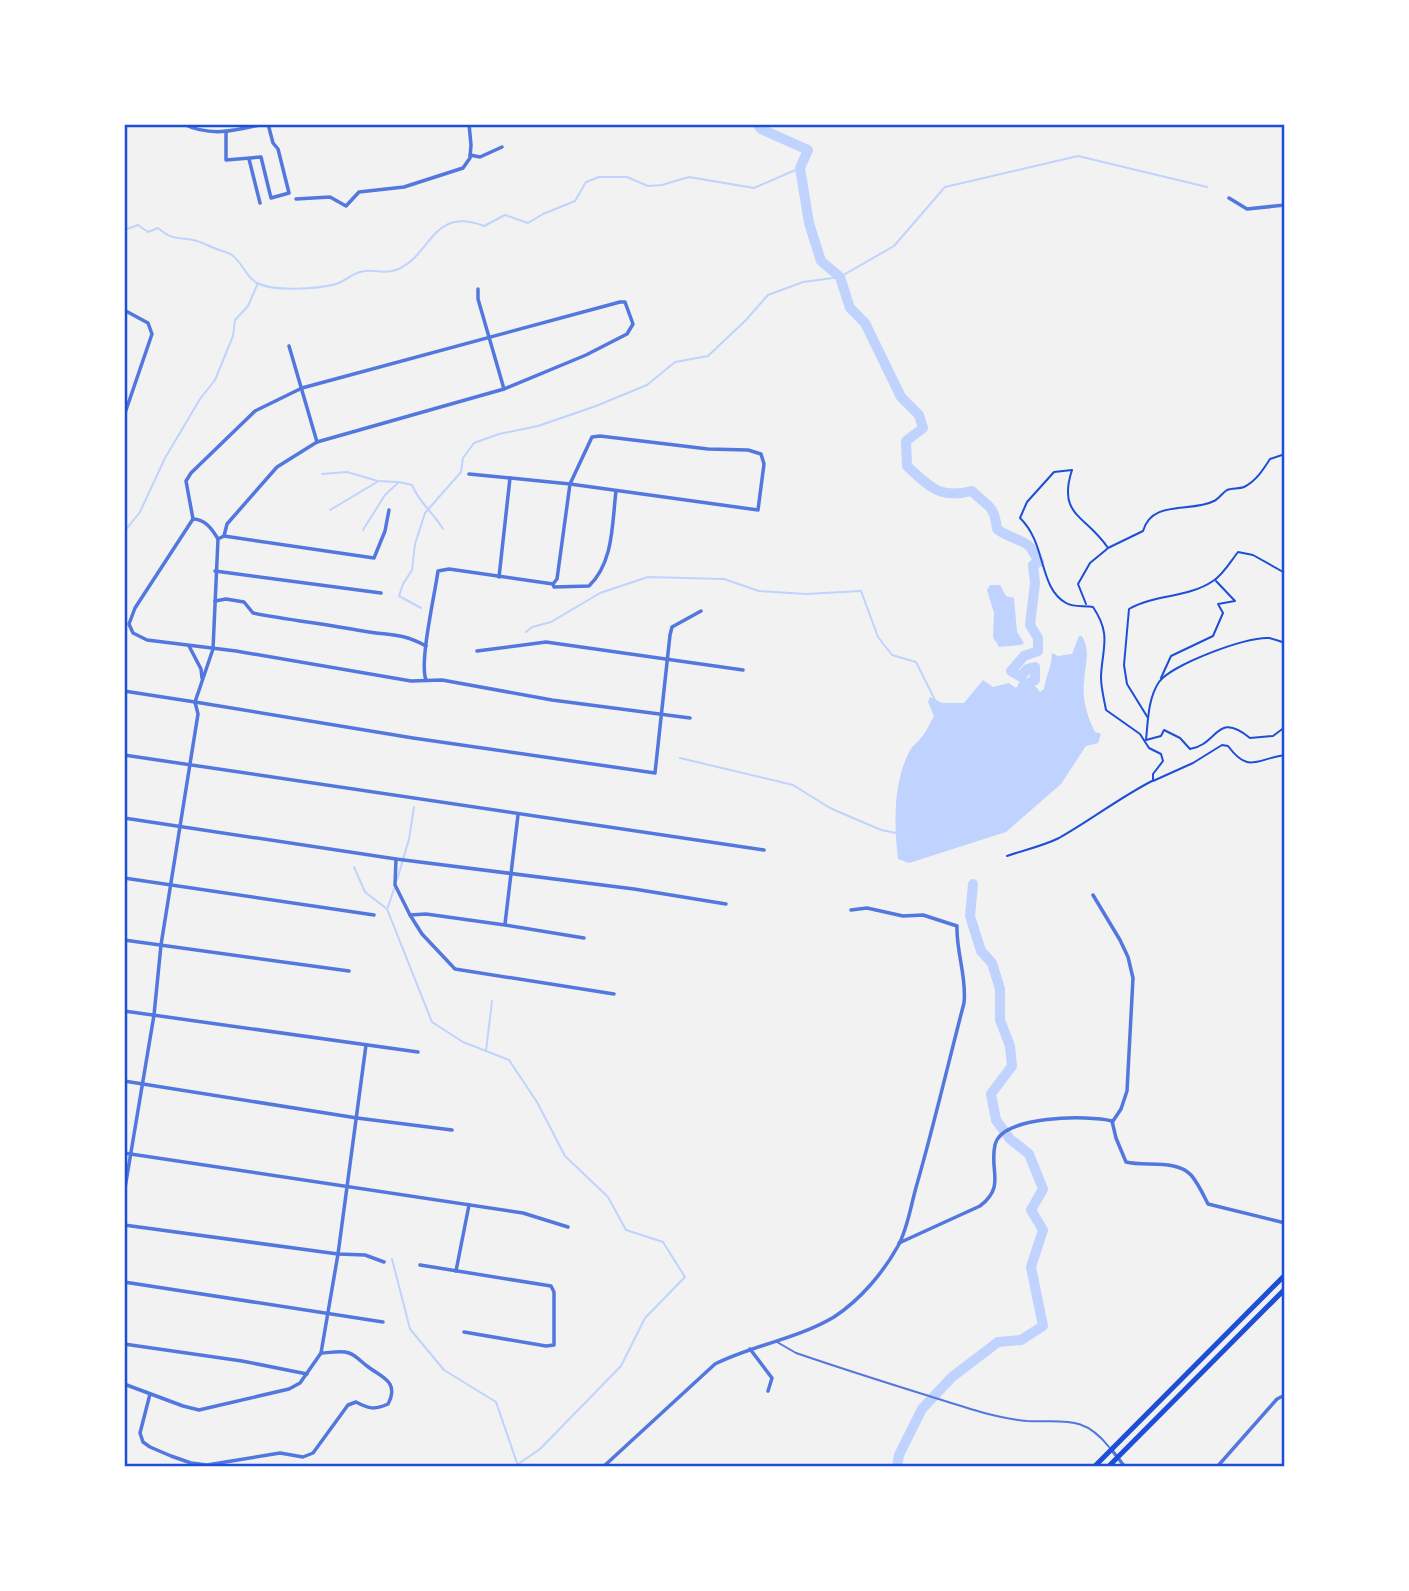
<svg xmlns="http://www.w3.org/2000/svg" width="1409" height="1591" viewBox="0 0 1409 1591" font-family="'Fira Sans',sans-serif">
<rect width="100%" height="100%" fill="#f2f2f2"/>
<g fill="#bfd3fe">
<polygon points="990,585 1000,585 1006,596 1014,598 1017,632 1024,643 1021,645 999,647 993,637 994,613 987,590"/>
<path d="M1079 636H1082C1091 652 1085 665 1084 681 1082 699 1087 716 1095 732L1101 734 1098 743 1086 746 1061 784 1006 832 909 863 898 859C894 824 893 784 909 752 912 746 916 744 920 739 926 733 930 723 934 716L928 702 930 697 942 703H964L983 680 993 687 1009 683 1016 688 1019 683 1029 678 1040 692 1044 689C1046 676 1052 665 1052 653L1058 656 1072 654Z"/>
</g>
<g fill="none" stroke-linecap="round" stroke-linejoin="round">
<g stroke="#bfd3fe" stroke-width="2">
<path d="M124 227 127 229 138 225 148 232 158 228C174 242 180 236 197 241 204 243 210 247 217 249 221 251 228 252 232 255 242 262 245 276 257 283 275 292 317 289 336 284 347 281 352 272 365 271 376 270 385 274 396 270 433 255 431 206 484 226L505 215 528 223 543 214 575 201 586 182 599 177H627L648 186 662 185 689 177 754 188 800 168"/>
<polyline points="322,474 347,472 378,481 397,482"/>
<polyline points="330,510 377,482"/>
<path d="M363 530 385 495 399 482 412 485C420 504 433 512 443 529"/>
<polyline points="124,532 140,512 165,458 200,399 215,380 233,336 235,320 248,306 258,283"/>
<polyline points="421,608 399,596 403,584 412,570 415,544 425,513 461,472 463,458 474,443 499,434 538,426 596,406 647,385 675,362 708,356 746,320 768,295 803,282 840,277 894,246 945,187 1078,156 1207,187"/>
<polyline points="526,632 532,627 551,622 600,593 648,577 724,579 759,591 806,594 861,591 878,637 892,655 916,662 935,700"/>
<polyline points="680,758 793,785 830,808 881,830 896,833"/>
<polyline points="354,867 365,892 387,909 432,1022 463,1042 509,1060 537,1102 565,1156 608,1197 626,1230 663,1242 685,1277 645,1318 621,1366 540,1449 514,1467"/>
<polyline points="397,880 409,839 414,807"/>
<polyline points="388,907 394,889"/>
<polyline points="486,1051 492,1001"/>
<polyline points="392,1259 410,1329 444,1370 496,1402 517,1463"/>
</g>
<g stroke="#bfd3fe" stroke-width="10">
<path d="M757 124 761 129 808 150 800 168 809 223 821 261 840 277 850 308 865 323 901 397 919 415 923 428 906 441 907 466C930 487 939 499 972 491 987 507 994 503 997 529 1007 537 1023 540 1029 546 1033 550 1036 558 1039 562L1033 565 1035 583 1030 625 1038 638V651L1024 656 1011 671 1021 677 1027 669 1035 667V680L1023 686V688"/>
<polyline points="897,1467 899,1455 922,1409 952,1377 998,1342 1021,1340 1043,1326 1031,1267 1043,1230 1031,1210 1043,1189 1029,1154 1010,1139 996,1120 991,1094 1012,1066 1010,1046 1000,1020 1000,989 992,963 981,951 970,916 973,884"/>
</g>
<g stroke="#1d4ed8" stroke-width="2">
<path d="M1285 454 1270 459C1263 470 1256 481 1244 487 1239 489 1232 488 1227 490 1222 493 1219 499 1214 501 1191 513 1152 499 1143 531L1108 548C1086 515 1057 516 1072 470L1054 472 1027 502 1020 518C1047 544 1038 587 1066 603 1075 608 1084 605 1093 607 1112 635 1102 648 1101 677 1101 688 1104 699 1106 710L1140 734 1149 748 1161 754 1163 761 1153 774V781L1193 763 1222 745 1228 746C1249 774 1256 759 1285 755"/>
<polyline points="1086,604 1078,584 1090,563 1107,549"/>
<path d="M1285 643C1280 641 1274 639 1269 638 1247 636 1171 665 1159 682 1148 698 1148 721 1146 740L1161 736 1164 730 1180 738 1190 749C1218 745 1216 710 1250 738L1273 736 1285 727"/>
<polyline points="1161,678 1171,656 1213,636 1223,613 1218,604 1235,601 1216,581"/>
<path d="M1148 718 1127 684 1124 665 1129 609C1155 594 1188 598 1213 581 1223 575 1231 561 1238 552L1253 555 1285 573"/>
<path d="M1007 856C1024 850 1043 846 1059 838 1091 820 1119 798 1152 781"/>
</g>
<path stroke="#5277de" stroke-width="2" d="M777 1342 796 1353C840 1368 884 1382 929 1396 961 1406 994 1418 1027 1421 1063 1423 1083 1414 1109 1447"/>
<g stroke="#5277de" stroke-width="3.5">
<path d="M183 124C211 137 234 131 263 124"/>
<polyline points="226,133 226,160 261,157 271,198 289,193 278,149 273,143 268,124"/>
<polyline points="470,155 480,157 502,147"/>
<polyline points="249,159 260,203"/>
<polyline points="1229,198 1247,209 1285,205"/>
<polyline points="296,199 330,197 346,206 359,192 404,187 463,168 470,158 471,145 469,124"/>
<polyline points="478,289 478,299 504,389"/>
<polyline points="124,310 148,323 152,334 124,416"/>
<polyline points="289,346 317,442 504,389 586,355 627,334 633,324 625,302 620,302 302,388 255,411 191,473 186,481 193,519 135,608 129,624 133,633 147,640 236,651 411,681 442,680 552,700 690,718"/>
<polyline points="469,474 570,484 758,510 764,464 761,454 748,450 708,449 600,436 592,437 570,484 557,579 553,584"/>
<path d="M193 519C205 519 212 529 218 539"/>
<polyline points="224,536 374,558 385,531 389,510"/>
<polyline points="215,571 381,593"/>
<polyline points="499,577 510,478"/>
<path d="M215 601 226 599 244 602 253 613C289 620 326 624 363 631 390 636 400 632 426 646"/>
<polyline points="189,646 201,669 202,678"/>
<polyline points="477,651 546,642 743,670"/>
<path d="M426 680C419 662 435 594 438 571L449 569 553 584 554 587 589 586C614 562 612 523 616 491"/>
<polyline points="124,755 764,850"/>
<polyline points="124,818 396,859 634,889 726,904"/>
<polyline points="396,859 395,885 410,915 422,934 455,969 614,994"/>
<polyline points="124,878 374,915"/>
<polyline points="1093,895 1120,940 1128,957 1133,978 1127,1091 1121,1109 1113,1121"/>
<polyline points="410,915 426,914 505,925 584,938"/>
<polyline points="505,924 518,815"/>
<polyline points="124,940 349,971"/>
<polyline points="124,1011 418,1052"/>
<polyline points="124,1081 357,1118 452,1130"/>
<polyline points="124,1153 523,1213 568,1227"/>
<polyline points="124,1194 154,1015 161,945 198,714 195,702 413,738 655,773 670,635 672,627 701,611"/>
<polyline points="124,1225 338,1254 365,1255 384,1262"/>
<path d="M899 1243 980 1206C1006 1186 989 1171 995 1145 1001 1115 1089 1115 1112 1121L1116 1138 1126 1162C1145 1167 1176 1159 1191 1175 1198 1183 1203 1194 1208 1204L1285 1223"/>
<polyline points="420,1265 551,1286 554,1292 554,1345 546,1346 464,1332"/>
<polyline points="456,1271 469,1205"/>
<polyline points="124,1282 383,1322"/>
<polyline points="124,1344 242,1361 307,1374"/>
<polyline points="750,1349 772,1378 768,1391"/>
<polyline points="124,1384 183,1406 199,1410 289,1389 300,1383 321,1353 338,1254 366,1045"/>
<path d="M150 1394 140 1433 143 1442 150 1447 171 1456 191 1463 207 1465 280 1453 303 1457 313 1453 348 1405 356 1402C369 1409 375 1410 388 1404 400 1381 381 1377 367 1366 361 1362 356 1355 349 1353 341 1350 329 1353 321 1353"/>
<polyline points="1111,1449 1125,1467"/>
<path d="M603 1467 715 1364C753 1345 797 1339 834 1317 860 1300 883 1273 898 1246 908 1228 911 1204 917 1184 934 1125 948 1064 964 1003 967 977 956 952 957 926L923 915 903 916 867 908 851 910"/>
<polyline points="1217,1467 1277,1399 1285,1395"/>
</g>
<polyline stroke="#5277de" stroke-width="3.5" points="124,691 195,702 213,649 218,539 224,536 227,524 277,467 317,442"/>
<g stroke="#1d4ed8" stroke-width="5">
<polyline points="1094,1467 1285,1275"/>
<polyline points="1108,1467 1285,1289"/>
</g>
</g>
<rect width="1409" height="1591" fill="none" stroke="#ffffff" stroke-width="252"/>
<rect x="126" y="126" width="1157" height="1339" fill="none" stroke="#1d4ed8" stroke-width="2.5"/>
</svg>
